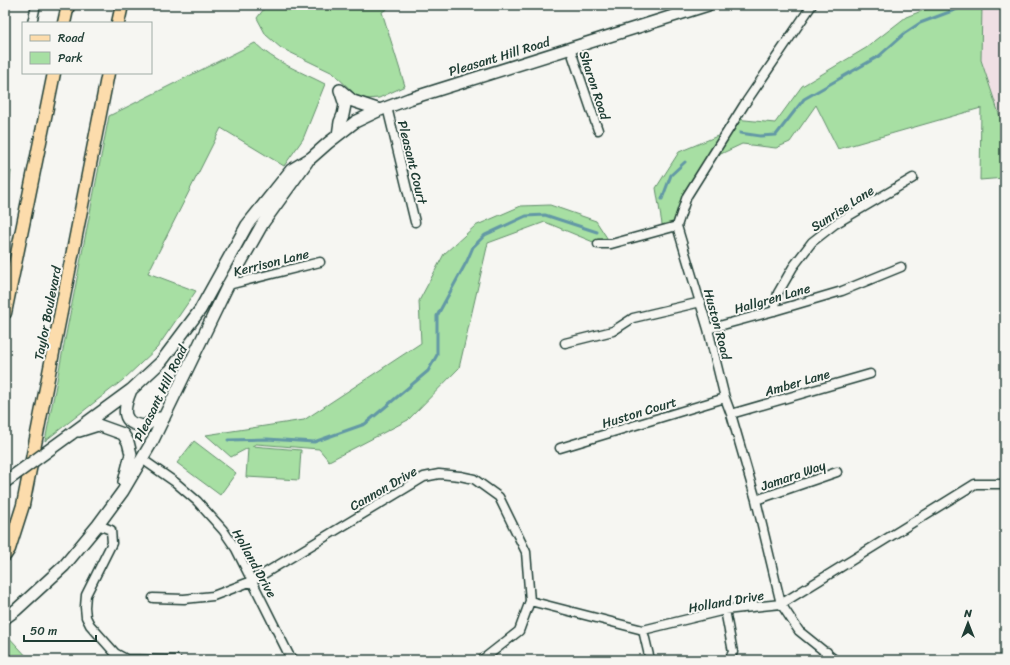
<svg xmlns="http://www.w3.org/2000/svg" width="1010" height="665" viewBox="0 0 1010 665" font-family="Sriracha,sans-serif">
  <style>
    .built { fill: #efdfe4 }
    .green { fill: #a7dfa3; stroke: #638e6c }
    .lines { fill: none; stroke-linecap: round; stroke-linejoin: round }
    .stream { stroke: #6298a5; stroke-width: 3 }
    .street-casing { stroke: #1f3d34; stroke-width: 11 }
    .secondary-casing { stroke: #1f3d34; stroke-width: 14 }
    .primary-casing { stroke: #1f3d34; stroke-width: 15 }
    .street { stroke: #f6f6f2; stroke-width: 8 }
    .secondary { stroke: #f6f6f2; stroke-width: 11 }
    .primary { stroke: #fcdcac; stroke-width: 12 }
    .secondary-bridge-casing { stroke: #1f3d34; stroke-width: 14; stroke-linecap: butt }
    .secondary-bridge { stroke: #f6f6f2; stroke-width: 11 }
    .labels { text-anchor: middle; stroke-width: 4; stroke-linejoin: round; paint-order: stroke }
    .street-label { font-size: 13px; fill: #1f3d34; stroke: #f6f6f2 }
  </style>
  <rect width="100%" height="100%" fill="#f6f6f2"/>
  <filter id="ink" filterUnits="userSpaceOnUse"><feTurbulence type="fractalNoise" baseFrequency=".025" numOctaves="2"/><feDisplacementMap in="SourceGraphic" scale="8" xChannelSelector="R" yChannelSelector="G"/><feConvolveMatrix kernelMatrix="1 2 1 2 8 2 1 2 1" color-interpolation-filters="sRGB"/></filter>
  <g filter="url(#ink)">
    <!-- built -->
    <path class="built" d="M982,5H1005V132L981,60Z"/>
    <!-- green -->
    <path class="green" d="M267,5H393L382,12L405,86L379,98L366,99L357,96L333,73L281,48L266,35L257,18Z
      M937,5H982L981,60L1005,132V178L980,180L981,108L838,149L816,105L790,142L776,148L742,144L710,159L687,196L677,226L663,230L656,188L679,152L727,132L735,119L775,123L802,86L866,48L906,17Z
      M255,43C274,62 302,72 325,84L303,139L284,166L221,128L148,273L196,291L157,348L123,380L45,441L109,116Z
      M11,171L8,195L5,209V172Z
      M550,205L596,221L611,244H598L545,222L488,243L459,368L408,420L329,461L319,449L256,444L252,446L301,450L299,480L246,477L248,448L231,457L206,435L304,420L421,343L419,301L444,254L475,226L521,206Z
      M194,441L236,473L220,495L177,463Z
      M5,633L30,660H5Z"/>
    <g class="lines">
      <!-- stream -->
      <path class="stream" d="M740,133L760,136L776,135L804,99L879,56L905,33L920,23L968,5
        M662,199L671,175L685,162
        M228,440L267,439L314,442L365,424L428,371L437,355V316L467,261L473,247L485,235L526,216L545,215L597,232"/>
      <!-- street casing -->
      <g class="street-casing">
        <path id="street" d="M812,5L744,105L687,196L677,226L708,329L725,398L731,414L756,500L781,604L799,631L835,660
          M32,23L36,5
          M570,48L598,130
          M387,107L415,222
          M598,244H611L677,226
          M228,285L320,262
          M774,311L778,293L793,267L812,242L835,224L913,178
          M708,329L774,311L842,291L901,267
          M565,343L613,331L633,318L701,302
          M731,414L870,374
          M560,448L725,398
          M142,459L175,482L197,501L223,530L236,549L289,655L293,660
          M756,500L837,472
          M98,525L111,530L112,543L86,595L85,607L86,617L90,625L115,653L126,659L177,660
          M153,598L184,599L213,596L252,581L424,477L439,474L460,476L474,479L499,497L526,552L530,601
          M725,610L733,652L729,660
          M643,630L650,660
          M482,660L519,631L530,601L643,630L725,610L781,604L975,484H1005
          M820,660L827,652"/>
      </g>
      <!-- secondary casing -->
      <g class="secondary-casing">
        <path id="secondary" d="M340,90L353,101L380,110
          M338,135L340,122L343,115L345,105L340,90
          M131,390C123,409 120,425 146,426L155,418H164
          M79,431L98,425L123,434L128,442L131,454L124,482
          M71,434L131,390L161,362L200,310L247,225L291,170L311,158L328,143L355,122L380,110L409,99L708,5
          M5,618L16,610L64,566L98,525L123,491L153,440L228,285L263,223L307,162"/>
      </g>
      <!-- primary casing -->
      <g class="primary-casing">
        <path id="primary" d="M64,23L68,5
          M118,23L122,5
          M5,313L54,73
          M5,555L9,549L23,505L108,73"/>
      </g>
      <!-- street -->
      <use href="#street" class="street"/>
      <!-- secondary -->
      <use href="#secondary" class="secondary"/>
      <!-- primary -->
      <use href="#primary" class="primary"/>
      <!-- secondary-bridge casing -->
      <g class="secondary-bridge-casing">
        <path id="secondary-bridge" d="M5,482L71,434"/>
      </g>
      <!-- secondary-bridge -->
      <use href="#secondary-bridge" class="secondary-bridge"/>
    </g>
  </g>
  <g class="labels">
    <!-- street labels -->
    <g class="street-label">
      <text transform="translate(499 56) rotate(-17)" y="5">Pleasant Hill Road</text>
      <text transform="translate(595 85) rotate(72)" y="5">Sharon Road</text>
      <text transform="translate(413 162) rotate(76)" y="5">Pleasant Court</text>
      <text transform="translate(842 208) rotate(-33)" y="5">Sunrise Lane</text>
      <text transform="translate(271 262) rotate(-14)" y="5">Kerrison Lane</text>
      <text transform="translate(772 298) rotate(-16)" y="5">Hallgren Lane</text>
      <text transform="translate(47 313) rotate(-79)" y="5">Taylor Boulevard</text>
      <text transform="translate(718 324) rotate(75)" y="5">Huston Road</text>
      <text transform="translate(797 382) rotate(-16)" y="5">Amber Lane</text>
      <text transform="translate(160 393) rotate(-64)" y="5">Pleasant Hill Road</text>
      <text transform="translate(639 412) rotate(-17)" y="5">Huston Court</text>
      <text transform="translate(793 475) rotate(-19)" y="5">Jamara Way</text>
      <text transform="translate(383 488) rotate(-30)" y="5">Cannon Drive</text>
      <text transform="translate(255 563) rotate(61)" y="5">Holland Drive</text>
      <text transform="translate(726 601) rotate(-10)" y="5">Holland Drive</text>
    </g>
  </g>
  <!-- margin -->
  <rect width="1010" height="665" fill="none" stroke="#f6f6f2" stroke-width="20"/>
  <rect x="10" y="10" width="990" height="645" fill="none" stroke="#1f3d34" stroke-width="1.5" filter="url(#ink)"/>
  <!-- legend -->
  <rect x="22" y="22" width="130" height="52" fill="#f6f6f2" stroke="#a0aca6"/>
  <rect x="30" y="35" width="20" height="6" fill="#fcdcac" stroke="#a0aca6"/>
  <text x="58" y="42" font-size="12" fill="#1f3d34">Road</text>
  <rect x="30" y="52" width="20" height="12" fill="#a7dfa3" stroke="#a0aca6"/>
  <text x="58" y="62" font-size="12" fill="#1f3d34">Park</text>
  <!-- north arrow -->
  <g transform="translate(968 623)" stroke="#f6f6f2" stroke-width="3" paint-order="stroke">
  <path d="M0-3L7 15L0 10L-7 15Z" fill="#1f3d34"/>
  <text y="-6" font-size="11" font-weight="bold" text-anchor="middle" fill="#1f3d34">N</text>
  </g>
  <!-- scale -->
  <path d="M24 635v6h72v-6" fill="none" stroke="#1f3d34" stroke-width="2"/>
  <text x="30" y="635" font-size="12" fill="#1f3d34" stroke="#f6f6f2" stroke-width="3" paint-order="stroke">50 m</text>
</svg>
